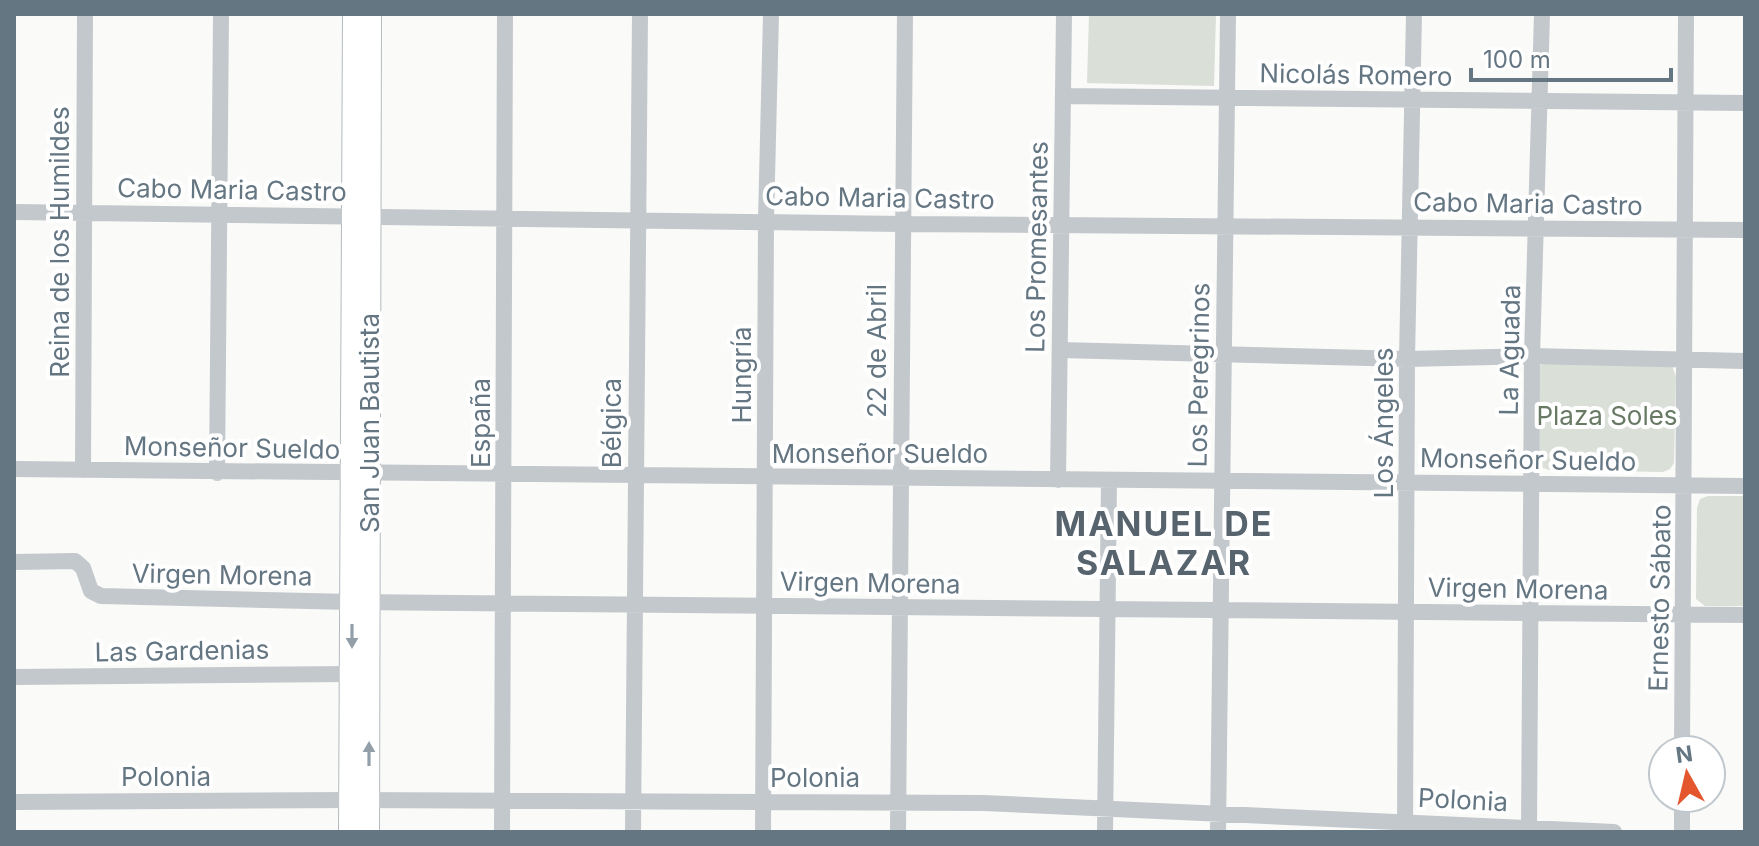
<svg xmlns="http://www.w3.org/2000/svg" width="1759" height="846" viewBox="0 0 1759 846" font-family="Inter,sans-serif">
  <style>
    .green { fill: #dadfd7 }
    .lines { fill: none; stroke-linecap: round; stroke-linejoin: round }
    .secondary-casing { stroke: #b3babf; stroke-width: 24 }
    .street { stroke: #c3c8cc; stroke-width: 16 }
    .secondary { stroke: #fff; stroke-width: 22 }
    .oneway { fill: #939fa8 }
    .labels { text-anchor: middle; stroke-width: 8; stroke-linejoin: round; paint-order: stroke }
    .street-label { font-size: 26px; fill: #657683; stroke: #fff }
    .park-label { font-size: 26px; fill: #687a64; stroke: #fff }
    .district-label { font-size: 34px; font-weight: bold; letter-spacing: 2px; fill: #57646e; stroke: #fff }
  </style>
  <rect width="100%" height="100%" fill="#fafaf8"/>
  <!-- green -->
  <path class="green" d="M1089,14H1216L1214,86L1087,83Z
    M1542,362L1672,366L1676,376L1674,463L1670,469L1663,472L1549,470L1541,467L1539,461V368Z
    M1708,496H1745V606H1705L1696,599L1697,508L1700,499Z"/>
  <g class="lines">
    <!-- secondary casing -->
    <g class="secondary-casing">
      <path id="secondary" d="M350,832L354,14
        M368,832L370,14"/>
    </g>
    <!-- street -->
    <path class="street" d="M1063,96L1745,103
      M14,212L901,224L1745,230
      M1060,350L1407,359L1532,356L1745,361
      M14,469L1745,486
      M83,470L85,14
      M217,473L221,14
      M1058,480L1064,14
      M14,562L75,561L83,568L91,591L101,596L352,602L1745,615
      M14,677L351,674
      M1682,750L1686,14
      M14,802L351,800L983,803L1614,832
      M502,832L505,14
      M633,832L640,14
      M763,832L766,220L771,14
      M898,832L905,14
      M1105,832L1109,480
      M1218,832L1228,14
      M1405,832L1407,359L1414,14
      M1529,832L1532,356L1542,14
      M1682,832V798"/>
    <!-- secondary -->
    <use href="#secondary" class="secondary"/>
  </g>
  <!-- one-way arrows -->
  <defs><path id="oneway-solid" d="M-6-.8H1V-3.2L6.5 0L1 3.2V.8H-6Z" transform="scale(2)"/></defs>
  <g class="oneway">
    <use href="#oneway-solid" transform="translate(352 636) rotate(90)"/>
    <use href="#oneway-solid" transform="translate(369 754) rotate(-90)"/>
  </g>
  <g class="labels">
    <!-- street labels -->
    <g class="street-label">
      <text transform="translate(1356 75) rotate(1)" y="9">Nicolás Romero</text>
      <text transform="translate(232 190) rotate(1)" y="9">Cabo Maria Castro</text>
      <text transform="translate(880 198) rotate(1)" y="9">Cabo Maria Castro</text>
      <text transform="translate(1528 204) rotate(1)" y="9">Cabo Maria Castro</text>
      <text transform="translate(60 242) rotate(-90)" y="9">Reina de los Humildes</text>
      <text transform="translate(1037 247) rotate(-89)" y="9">Los Promesantes</text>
      <text transform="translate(1510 350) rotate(-89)" y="9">La Aguada</text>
      <text transform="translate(877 351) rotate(-90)" y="9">22 de Abril</text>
      <text transform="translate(742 375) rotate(-90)" y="9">Hungría</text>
      <text transform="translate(1199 375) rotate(-89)" y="9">Los Peregrinos</text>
      <text transform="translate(370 423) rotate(-90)" y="9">San Juan Bautista</text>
      <text transform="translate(481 423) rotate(-90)" y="9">España</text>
      <text transform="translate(612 423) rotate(-90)" y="9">Bélgica</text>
      <text transform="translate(1384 423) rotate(-90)" y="9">Los Ángeles</text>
      <text transform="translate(232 448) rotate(1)" y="9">Monseñor Sueldo</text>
      <text x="880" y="463">Monseñor Sueldo</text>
      <text transform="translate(1528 460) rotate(1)" y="9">Monseñor Sueldo</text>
      <text transform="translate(222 575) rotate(1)" y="9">Virgen Morena</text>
      <text transform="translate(870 583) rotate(1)" y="9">Virgen Morena</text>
      <text transform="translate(1518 589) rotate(1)" y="9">Virgen Morena</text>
      <text transform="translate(1660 598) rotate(-89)" y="9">Ernesto Sábato</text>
      <text transform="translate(182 651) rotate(-1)" y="9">Las Gardenias</text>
      <text x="166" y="786">Polonia</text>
      <text x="815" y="787">Polonia</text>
      <text transform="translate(1463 800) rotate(3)" y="9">Polonia</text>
    </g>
    <!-- park labels -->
    <g class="park-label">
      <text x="1607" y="425">Plaza Soles</text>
    </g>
    <!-- district labels -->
    <g class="district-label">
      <text x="1164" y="536">MANUEL DE<tspan x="1164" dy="39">SALAZAR</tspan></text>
    </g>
  </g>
  <!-- border -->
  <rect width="1759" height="846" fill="none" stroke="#657683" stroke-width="32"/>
  <!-- north arrow -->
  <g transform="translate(1687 774) rotate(352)"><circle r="38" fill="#ffffff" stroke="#c1c8cd" stroke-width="2"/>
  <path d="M0-6L14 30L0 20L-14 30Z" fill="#e4572e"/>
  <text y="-12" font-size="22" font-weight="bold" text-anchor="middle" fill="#657683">N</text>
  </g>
  <!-- scale -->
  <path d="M1471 68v12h200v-12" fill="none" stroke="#657683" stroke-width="4"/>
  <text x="1483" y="68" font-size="24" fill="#657683" stroke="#ffffff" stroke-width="6" paint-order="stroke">100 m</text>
</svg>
